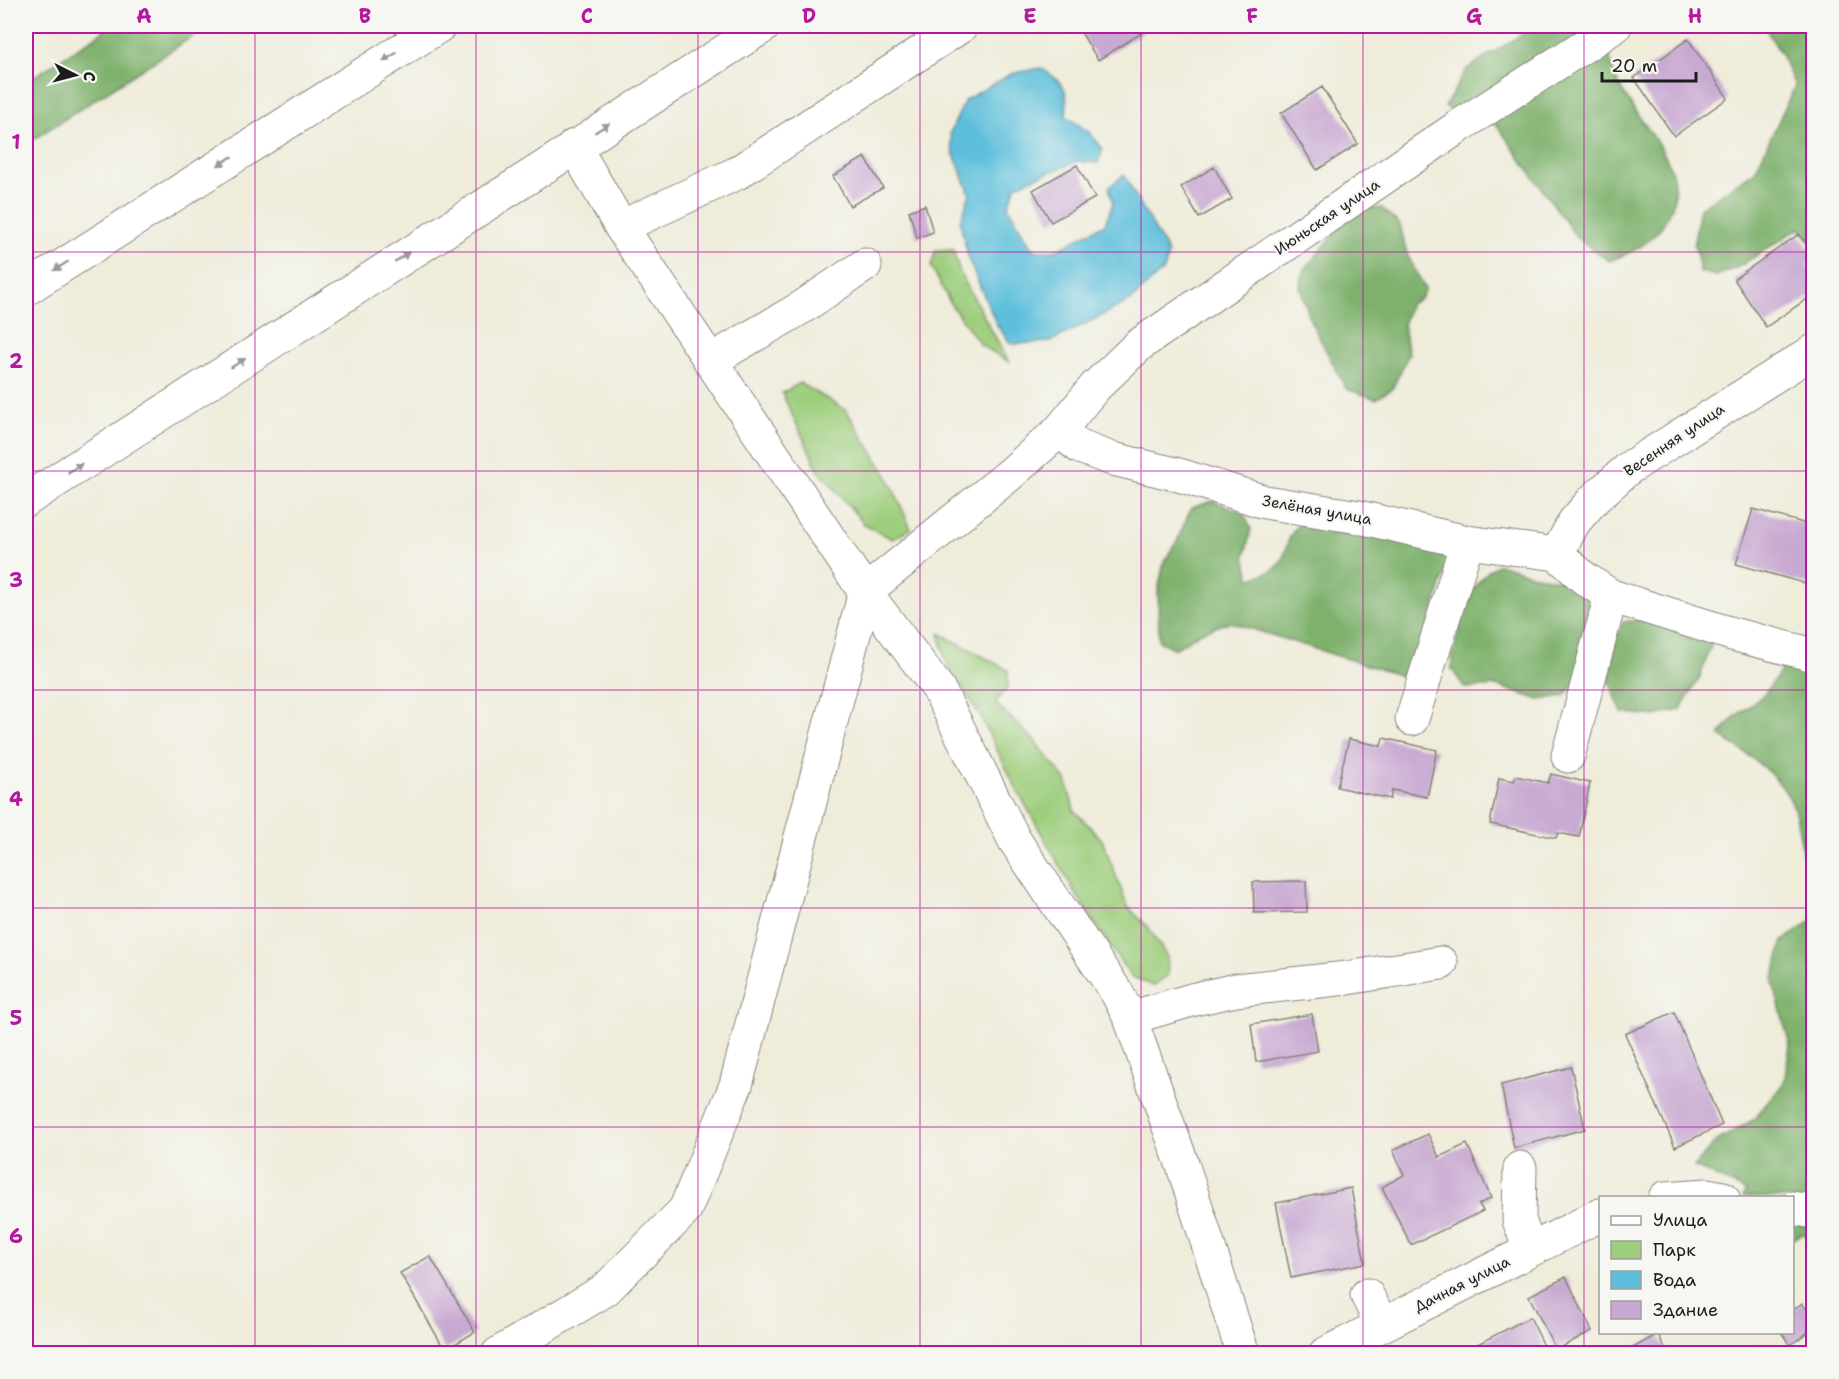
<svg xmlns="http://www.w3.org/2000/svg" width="1839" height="1379" viewBox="0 0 1839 1379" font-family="'Shantell Sans',sans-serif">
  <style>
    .green { fill: #9ece7d; stroke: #5d754c; stroke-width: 1.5 }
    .forest { fill: #7eb16c; stroke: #4d6644; stroke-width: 1.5 }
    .water { fill: #5dbfdb; stroke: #3c6e7c; stroke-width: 1.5 }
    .building { fill: #c8a9d1 }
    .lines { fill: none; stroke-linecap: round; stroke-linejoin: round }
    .minor-casing { stroke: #86847b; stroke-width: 35 }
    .highway-casing { stroke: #86847b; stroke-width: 35 }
    .minor { stroke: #fff; stroke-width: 33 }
    .highway { stroke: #fff; stroke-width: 33 }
    .oneway { fill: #999 }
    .grid { fill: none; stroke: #b5179e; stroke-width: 1.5; stroke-opacity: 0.55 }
    .labels { text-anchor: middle; stroke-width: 4.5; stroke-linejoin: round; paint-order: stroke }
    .street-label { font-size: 15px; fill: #1c1c1c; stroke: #f6f6f2 }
    .neatline { fill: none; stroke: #b5179e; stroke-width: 2 }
    .grid-label { font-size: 20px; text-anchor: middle; font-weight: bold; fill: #b5179e }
  </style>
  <rect width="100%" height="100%" fill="#f6f6f2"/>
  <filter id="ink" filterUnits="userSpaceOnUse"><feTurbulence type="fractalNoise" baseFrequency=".0167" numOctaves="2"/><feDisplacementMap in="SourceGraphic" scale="12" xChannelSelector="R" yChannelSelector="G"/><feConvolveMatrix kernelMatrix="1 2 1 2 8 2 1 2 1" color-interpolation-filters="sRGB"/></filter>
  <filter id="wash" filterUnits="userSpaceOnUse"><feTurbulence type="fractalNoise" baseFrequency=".008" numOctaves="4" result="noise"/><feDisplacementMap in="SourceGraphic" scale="24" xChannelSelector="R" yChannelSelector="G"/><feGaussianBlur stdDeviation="1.35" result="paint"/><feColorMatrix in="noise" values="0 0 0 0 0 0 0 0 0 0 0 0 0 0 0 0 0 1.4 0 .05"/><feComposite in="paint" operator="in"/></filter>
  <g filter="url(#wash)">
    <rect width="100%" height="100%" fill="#efecda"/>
    <!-- green -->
    <path class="green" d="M953,249L960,273L1009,362L981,345L952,306L931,266L936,250Z
      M800,383L846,410L888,477L911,529L892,539L864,524L818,469L782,393Z
      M939,633L1008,670V687L995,703L1034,740L1066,780L1074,810L1102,840L1128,907L1148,927L1167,957L1168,975L1153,986L1130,976L1076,894L1017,790L979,714L946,662Z"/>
    <!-- forest -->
    <path class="forest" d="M111,26H209L26,144V82Z
      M1535,26H1620C1617,34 1610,47 1610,56C1615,112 1700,159 1667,218C1654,242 1634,252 1609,261L1577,238L1496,124L1466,121L1445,106L1467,69Z
      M1764,26H1813V243L1799,228L1740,266L1716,276L1700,272L1694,241L1700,208L1755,171L1795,86L1781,54Z
      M1382,208L1400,225L1407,254L1425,289L1421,298L1410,304L1403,325L1409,354L1392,389L1376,399L1346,389L1311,322L1300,287L1303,271L1355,210Z
      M1212,501L1243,512L1251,529L1245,556L1250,578C1297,568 1276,550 1299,523L1452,550L1414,673L1401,676L1230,622L1201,632L1175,649L1159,641L1158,591L1164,562L1177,541L1191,508Z
      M1499,564L1537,576L1577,583L1598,607L1578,678L1565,696L1539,700L1497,686L1465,688L1451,668C1458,631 1463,584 1499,564Z
      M1637,620L1713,640L1700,677L1680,710L1655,716L1622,713L1609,681L1615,641L1623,622Z
      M1813,660V866L1804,862C1800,841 1799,812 1787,794C1771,769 1744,752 1720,736C1734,712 1745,712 1764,694C1772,685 1779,673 1786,663Z
      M1813,920V1236L1801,1234L1793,1239L1792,1198L1743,1197L1746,1191L1694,1167L1715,1142L1753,1120L1784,1083L1790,1045L1773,982L1783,941Z"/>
    <!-- water -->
    <path class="water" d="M1041,68C1065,84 1069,88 1066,116L1089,132L1103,149L1098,163L1078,161L1016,185L1008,207L1033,250L1054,251L1105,224L1113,203L1109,187L1124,175L1168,253L1165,268L1132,300L1050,342L1011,344L997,325L969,261L960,222L970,194L953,152L950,133L965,100L1011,74Z"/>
    <g id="blocks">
      <!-- building -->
      <path class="building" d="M1077,26H1153L1098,60Z
        M1688,39L1728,98L1674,136L1634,78Z
        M1322,87L1358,144L1317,170L1281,113Z
        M865,157L883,188L850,206L833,176Z
        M1077,165L1095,198L1051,222L1033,190Z
        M1214,167L1232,199L1199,218L1181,187Z
        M925,205L933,232L917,238L909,211Z
        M1799,234L1814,255V259L1806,264L1814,276V294L1766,327L1734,279Z
        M1753,509L1814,526V586L1736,564Z
        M1383,738L1437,750L1427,797L1392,790L1390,799L1337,787L1349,739L1381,746Z
        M1551,774L1590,783L1579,837L1558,833L1556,838L1490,824L1499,778L1514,781L1516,776L1548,783Z
        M1306,881L1307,912L1254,913L1253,882Z
        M1674,1012L1722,1125L1675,1147L1625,1034Z
        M1312,1014L1318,1051L1256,1062L1251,1024Z
        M1571,1067L1585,1129L1514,1148L1501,1085Z
        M1428,1134L1439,1157L1467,1144L1491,1198L1479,1204L1483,1211L1411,1245L1382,1187L1404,1175L1393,1150Z
        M1351,1188L1365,1263L1291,1278L1276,1203Z
        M430,1256L475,1332L445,1350L400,1273Z
        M1566,1277L1592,1331L1556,1350L1529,1296Z
        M1802,1303L1814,1319V1328L1790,1345L1781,1332H1792V1311Z
        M1530,1317L1548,1354H1470L1468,1349Z
        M1658,1334L1668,1354H1633L1631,1349Z"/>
    </g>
  </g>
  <g filter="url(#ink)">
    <use href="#blocks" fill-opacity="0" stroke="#86847b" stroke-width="1.5"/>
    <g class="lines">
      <!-- minor casing -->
      <g class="minor-casing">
        <path id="minor" d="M574,146L621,227L865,592L938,688L1015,841L1117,993L1130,1018L1183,1166L1243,1354
          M621,227L737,173L961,26
          M710,361L801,308L865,265
          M1059,431L1095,387L1139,345L1458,127L1615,26
          M1557,554L1574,522L1595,498L1629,468L1814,351
          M1412,719L1467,542
          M1568,756L1611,596
          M1130,1018L1195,999L1236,990L1347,978L1441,963
          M1520,1168L1519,1220L1530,1250
          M1665,1198L1707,1195L1723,1198
          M1792,1208L1814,1212
          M1367,1295L1382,1325
          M498,1354L605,1290L685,1210L736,1085L865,592L1008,476L1059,431L1080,447L1109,458L1179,475L1265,502L1359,517L1467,542L1557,554L1584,578L1611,596L1732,634L1814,655
          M1325,1354L1600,1215"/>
      </g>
      <!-- highway casing -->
      <g class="highway-casing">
        <path id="highway" d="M26,289L439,26
          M26,500L764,26"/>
      </g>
      <!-- minor -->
      <use href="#minor" class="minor"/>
      <!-- highway -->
      <use href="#highway" class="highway"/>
    </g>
    <!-- one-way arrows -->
    <defs><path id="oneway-solid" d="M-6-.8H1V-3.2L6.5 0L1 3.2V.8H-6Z" transform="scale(1.5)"/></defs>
    <g class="oneway">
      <use href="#oneway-solid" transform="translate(390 57) rotate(148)"/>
      <use href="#oneway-solid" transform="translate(602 128) rotate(-32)"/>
      <use href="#oneway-solid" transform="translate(225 161) rotate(148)"/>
      <use href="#oneway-solid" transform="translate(402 257) rotate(-33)"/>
      <use href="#oneway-solid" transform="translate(61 266) rotate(148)"/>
      <use href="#oneway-solid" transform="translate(238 363) rotate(-33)"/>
      <use href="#oneway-solid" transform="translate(75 468) rotate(-33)"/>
    </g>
  </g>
  <!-- grid -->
  <path class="grid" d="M255,26V1354M476,26V1354M698,26V1354M920,26V1354M1141,26V1354M1363,26V1354M1584,26V1354M26,252H1814M26,471H1814M26,690H1814M26,908H1814M26,1127H1814"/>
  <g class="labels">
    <!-- street labels -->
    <g class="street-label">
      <text transform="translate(1327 217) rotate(-34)" y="5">Июньская улица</text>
      <text transform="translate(1674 440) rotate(-34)" y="5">Весенняя улица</text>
      <text transform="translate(1317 510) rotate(10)" y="5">Зелёная улица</text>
      <text transform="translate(1462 1284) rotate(-27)" y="5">Дачная улица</text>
    </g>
  </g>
  <!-- margin -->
  <rect width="1839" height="1379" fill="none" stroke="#f6f6f2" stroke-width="66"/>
  <!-- legend -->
  <rect x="1599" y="1196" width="195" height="138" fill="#f6f6f2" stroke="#9f9f9c" stroke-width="1.5"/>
  <rect x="1611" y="1216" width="30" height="9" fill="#ffffff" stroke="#9f9f9c" stroke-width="1.5"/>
  <text x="1653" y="1226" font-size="18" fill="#1c1c1c">Улица</text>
  <rect x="1611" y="1241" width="30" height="18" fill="#9ece7d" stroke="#9f9f9c" stroke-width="1.5"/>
  <text x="1653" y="1256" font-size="18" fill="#1c1c1c">Парк</text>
  <rect x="1611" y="1271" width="30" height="18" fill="#5dbfdb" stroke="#9f9f9c" stroke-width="1.5"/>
  <text x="1653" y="1286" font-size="18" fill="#1c1c1c">Вода</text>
  <rect x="1611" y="1301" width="30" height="18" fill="#c8a9d1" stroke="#9f9f9c" stroke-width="1.5"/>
  <text x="1653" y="1316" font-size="18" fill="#1c1c1c">Здание</text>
  <!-- north arrow -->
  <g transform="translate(75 75) rotate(96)" stroke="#f6f6f2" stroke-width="4.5" paint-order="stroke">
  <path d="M0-4.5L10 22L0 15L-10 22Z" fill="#1c1c1c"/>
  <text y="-9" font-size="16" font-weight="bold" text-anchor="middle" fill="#1c1c1c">С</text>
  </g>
  <!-- scale -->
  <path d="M1602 72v9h94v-9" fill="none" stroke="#1c1c1c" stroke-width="3"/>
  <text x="1611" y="72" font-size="18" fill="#1c1c1c" stroke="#f6f6f2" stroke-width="4.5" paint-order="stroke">20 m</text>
  <rect x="33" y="33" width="1773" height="1313" class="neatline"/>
  <g class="grid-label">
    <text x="144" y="23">A</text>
    <text x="365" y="23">B</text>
    <text x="587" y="23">C</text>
    <text x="809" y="23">D</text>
    <text x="1030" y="23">E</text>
    <text x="1252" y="23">F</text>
    <text x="1474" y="23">G</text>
    <text x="1695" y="23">H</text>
    <text x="16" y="149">1</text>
    <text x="16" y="368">2</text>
    <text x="16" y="587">3</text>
    <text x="16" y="806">4</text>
    <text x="16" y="1025">5</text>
    <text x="16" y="1243">6</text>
  </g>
</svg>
